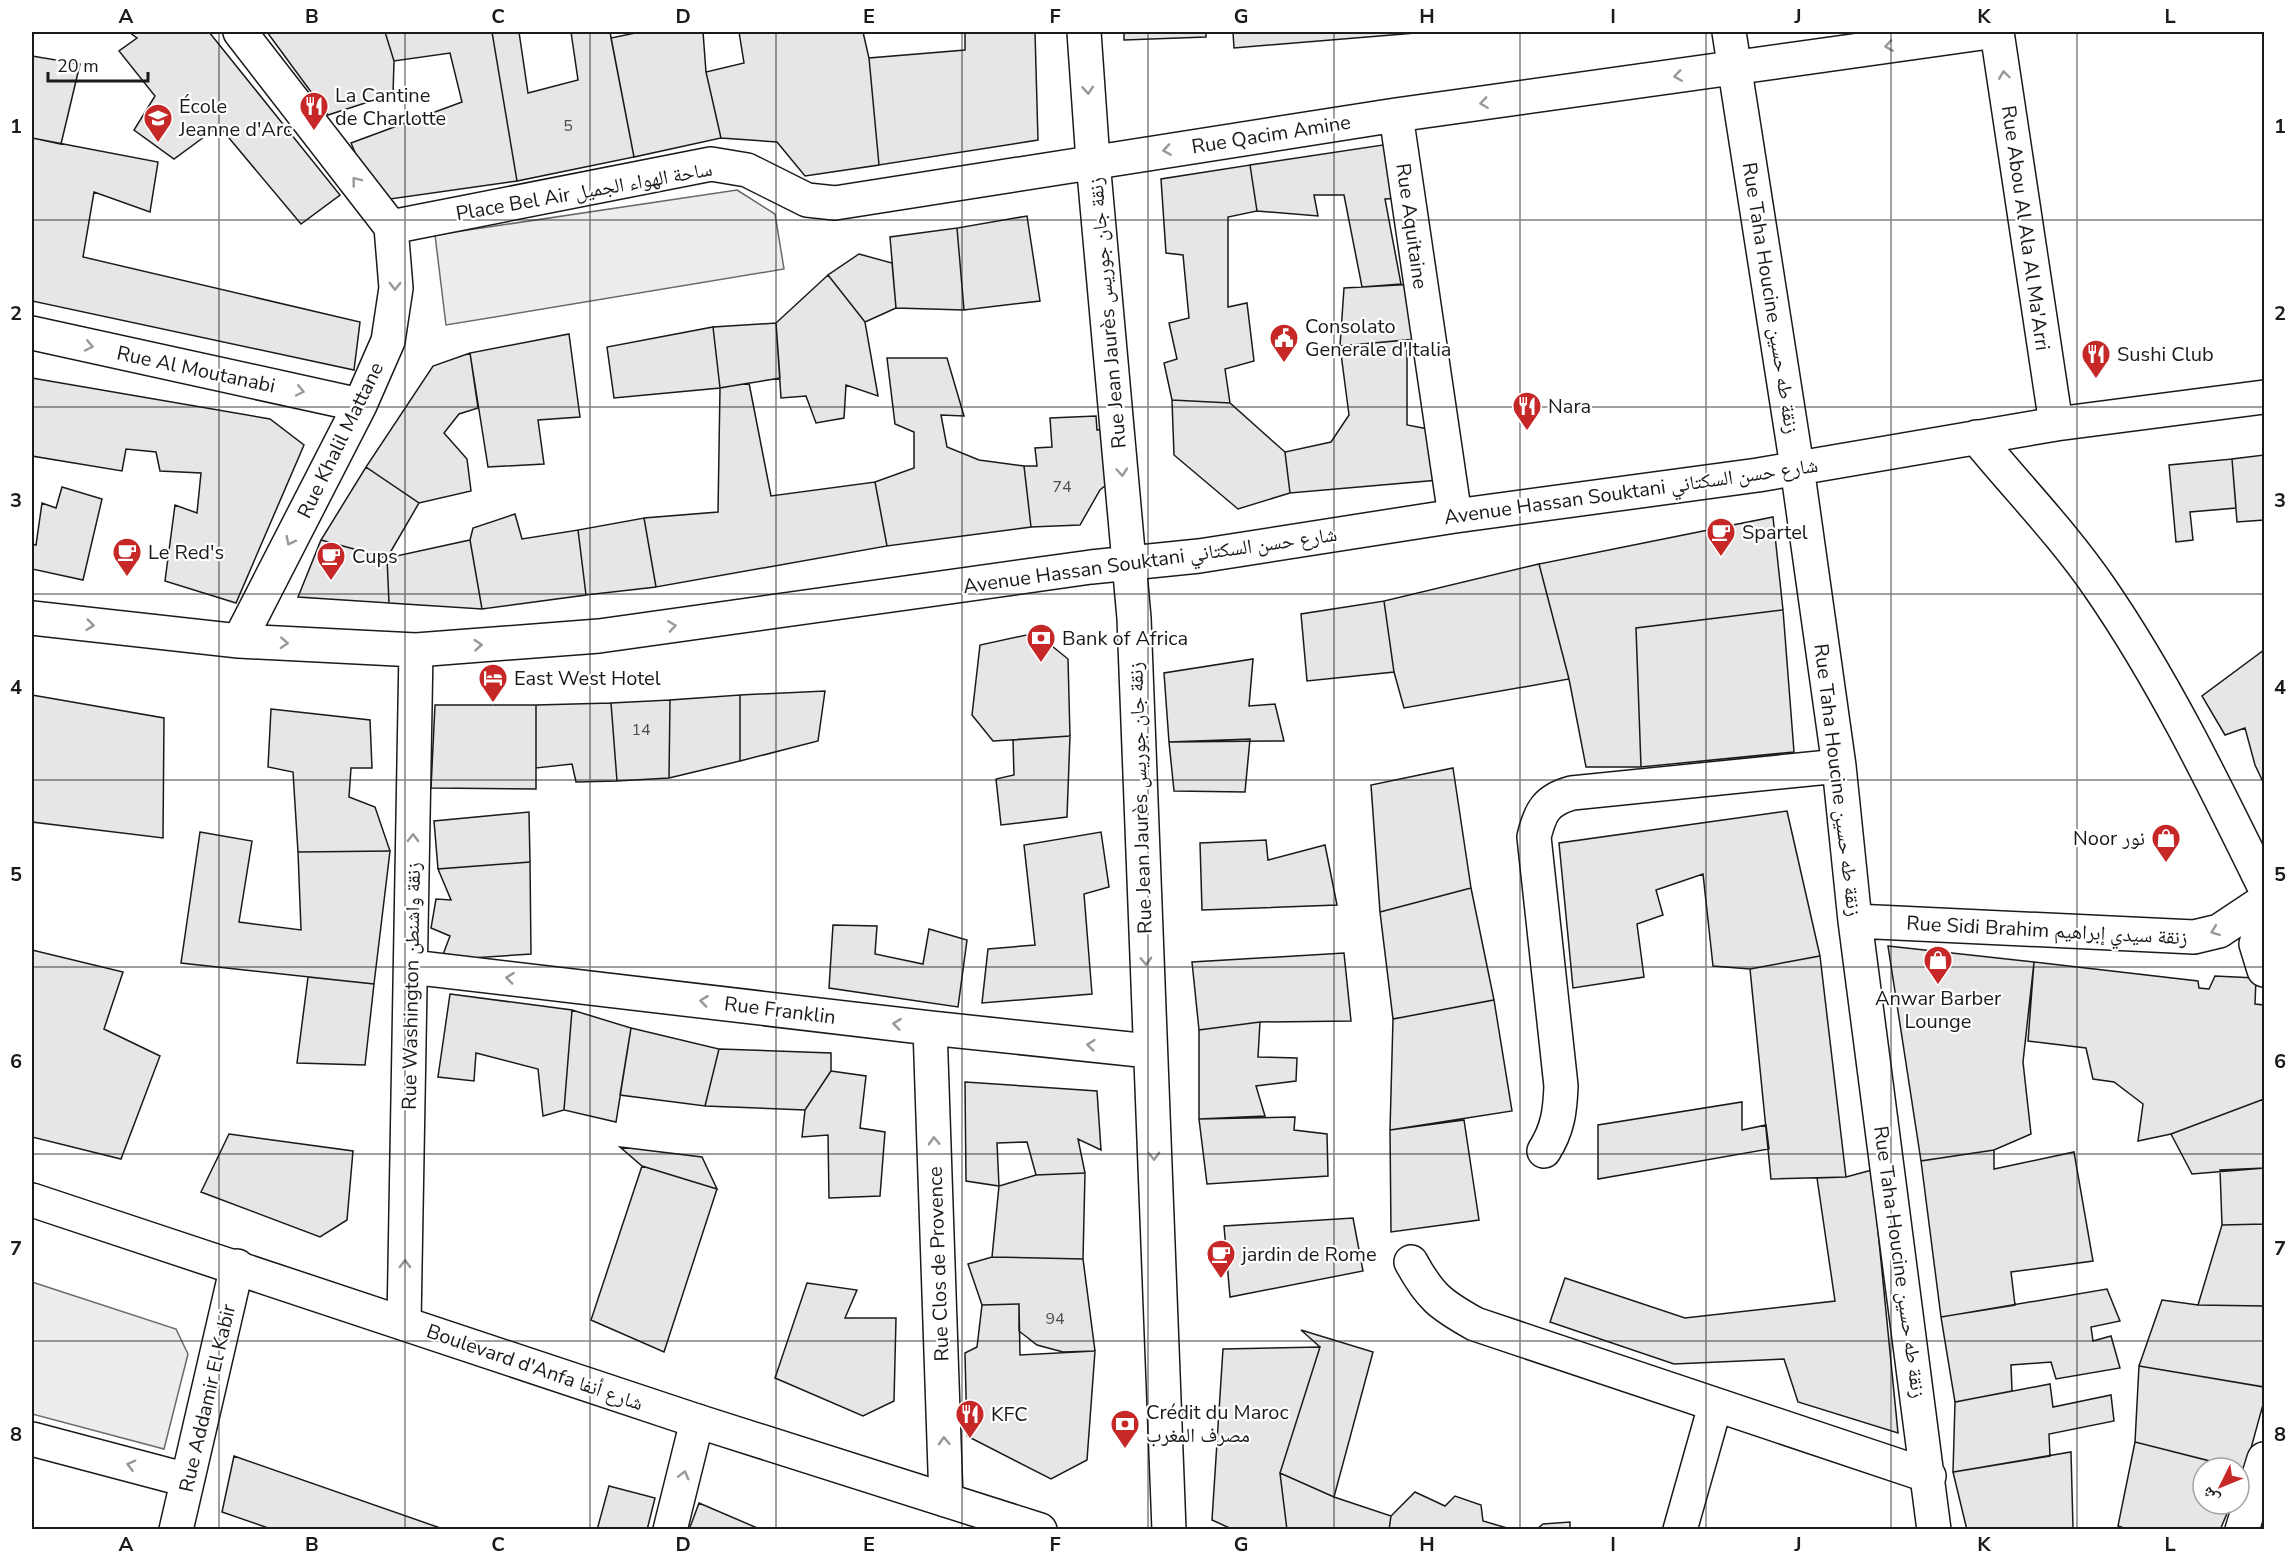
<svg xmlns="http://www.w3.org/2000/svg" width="2296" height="1561" viewBox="0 0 2296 1561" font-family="'Nunito Sans','Noto Naskh Arabic',sans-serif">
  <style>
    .built { fill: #ededed; stroke: #6a6a6a; stroke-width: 1.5 }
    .building { fill: #e6e6e6; stroke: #1a1a1a; stroke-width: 1.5 }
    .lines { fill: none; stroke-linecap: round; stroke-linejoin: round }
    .minor-casing { stroke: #1a1a1a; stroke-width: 36 }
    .major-casing { stroke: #1a1a1a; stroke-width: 36 }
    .minor { stroke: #fff; stroke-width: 33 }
    .major { stroke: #fff; stroke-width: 33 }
    .oneway { stroke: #989898 }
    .grid { fill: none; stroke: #1a1a1a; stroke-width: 1.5; stroke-opacity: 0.55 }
    .labels { text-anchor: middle; stroke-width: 4.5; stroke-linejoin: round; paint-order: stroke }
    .number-label { font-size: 16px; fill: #4d4d4d }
    .poi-label { font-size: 20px; fill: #1a1a1a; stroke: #fff; text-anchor: start }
    .street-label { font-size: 20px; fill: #1a1a1a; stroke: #fff }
    .neatline { fill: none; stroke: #1a1a1a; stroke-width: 2 }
    .grid-label { font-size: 20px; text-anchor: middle; font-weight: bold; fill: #1a1a1a }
  </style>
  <rect width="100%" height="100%" fill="#fff"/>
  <!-- built -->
  <path class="built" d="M737,190L775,214L784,269L446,325L435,235Z
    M32,1282L176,1329L188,1354L164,1449L32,1414Z"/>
  <!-- building -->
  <path class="building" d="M129,32H209L340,195L301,224L219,126L174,159L134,130L155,96L119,51L137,38Z
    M267,32H385L394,61L393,94L328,115Z
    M385,32H492L517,181L376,201L351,143L462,102L450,53L394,61Z
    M492,32H519L528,93L578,80L571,32H610L634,157L517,181Z
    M640,32H703L706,72L721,138L634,157L611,38Z
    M739,32H863L869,58L879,165L805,176L777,142L721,138L706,72L744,63Z
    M965,32H1035L1038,140L879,165L869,58L965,50Z
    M1124,32H1206V37L1124,40Z
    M1233,32H1428L1234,48Z
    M32,56L80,64L61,144L32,138Z
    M32,138L158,162L150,212L94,192L83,257L360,322L354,370L32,301Z
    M1396,143L1403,198L1385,199L1401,284L1362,287L1344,195H1314L1318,216L1257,211L1250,165Z
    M1250,165L1257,211L1228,217V307L1247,303L1254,361L1225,369L1230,403L1172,400L1164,363L1177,359L1169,323L1189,318L1183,255L1166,253L1161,179Z
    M1027,216L1040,301L964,310L957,228Z
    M957,228L964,310L896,308L890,237Z
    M859,254L892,263L896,308L865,322L828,275Z
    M828,275L865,322L878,396L846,385L844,418L816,423L806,396L781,398L776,323Z
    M1417,284L1427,338L1340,346L1344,288Z
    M776,323L780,378L720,388L713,327Z
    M713,327L720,388L614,398L607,347Z
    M569,334L580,417L538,420L544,464L488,467L470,353Z
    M1407,340V425L1428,429L1439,480L1290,493L1285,452L1331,442L1349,415L1340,346Z
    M470,353L478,408L459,414L444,433L467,459L471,491L419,503L366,467L433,366Z
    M887,358H947L964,416L941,415L947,447L979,460L1024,466L1031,527L887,546L875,482L914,468V432L895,424Z
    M32,378L270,419L304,445L236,603L165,581L175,505L197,513L201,473L160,471L156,452L126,449L122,471L32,456Z
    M749,383L771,496L875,482L887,546L656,587L644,518L718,512L720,388Z
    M1172,400L1230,403L1285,452L1290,493L1238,509L1174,455Z
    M1096,416L1097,430L1102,429L1106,485L1100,490L1080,525L1031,527L1024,466H1037L1035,448L1052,447L1050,418Z
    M2264,455V520L2237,522L2232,459Z
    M2232,459L2236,508L2190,512L2193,540L2176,542L2169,465Z
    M366,467L419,503L387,558L321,540Z
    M62,487L102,499L83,580L32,569V544L36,545L42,503L56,508Z
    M515,514L522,539L578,530L586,595L482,609L470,540L473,528Z
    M1773,517L1783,610L1636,628L1641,767H1586L1569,679L1539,564Z
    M644,518L656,587L586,595L578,530Z
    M321,540L387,558L389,603L298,597Z
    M470,540L482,609L389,603L387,558Z
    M1539,564L1569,679L1404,708L1394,672L1384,601Z
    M1384,601L1394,672L1307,681L1301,614Z
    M1783,610L1794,752L1641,767L1636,628Z
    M1036,633L1068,659L1070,736L993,741L972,715L980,645Z
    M2264,650V784L2255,765L2245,728L2225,735L2202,696Z
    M1253,659L1249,706L1275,704L1284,741L1169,742L1164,673Z
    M825,691L818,741L740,761V695Z
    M32,695L164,718L163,838L32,822Z
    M740,695V761L669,778L670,700Z
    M670,700L669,778L617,781L611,703Z
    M611,703L617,781L576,782L572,764L536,768V705Z
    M435,705H536V789L431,788Z
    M271,709L370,720L372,768H351L349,797L375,807L390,851L298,852L293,772L268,767Z
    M1070,736L1067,817L1001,825L996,779L1014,775L1013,740Z
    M1250,739L1245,792L1174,791L1169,742Z
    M1453,768L1471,888L1380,912L1371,785Z
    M1787,811L1820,956L1750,969L1713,966L1703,874L1656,890L1663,915L1637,924L1644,977L1573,988L1559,843Z
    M529,812L530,862L438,869L434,821Z
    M200,832L252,841L239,922L301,930L298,852L390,851L374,984L181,963Z
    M1101,832L1109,887L1084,894L1092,994L982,1003L988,949L1035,945L1024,845Z
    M1266,840L1268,860L1325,845L1337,905L1202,910L1200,843Z
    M530,862L531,954L441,960L450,936L431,928L436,899L451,900L438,869Z
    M1471,888L1494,1000L1393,1019L1380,912Z
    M833,925L877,926L875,954L923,964L929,929L967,940L958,1007L829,988Z
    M1888,946L2034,962L2023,1062L2031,1134L1994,1150L1921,1161Z
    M32,950L123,972L104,1029L160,1056L121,1159L32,1137Z
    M1344,953L1351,1021L1260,1022L1199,1030L1192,962Z
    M1820,956L1846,1177L1771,1179L1750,969Z
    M2034,962L2198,981L2199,988L2209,989L2215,976L2256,978L2255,1004L2264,1005V1099L2171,1134L2138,1141L2143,1104L2114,1082L2093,1079L2086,1048L2028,1041Z
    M308,977L374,984L365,1065L297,1063Z
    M450,994L572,1010L564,1110L543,1116L538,1069L476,1053L474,1081L438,1077Z
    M1494,1000L1512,1111L1390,1130L1393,1019Z
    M572,1010L631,1028L616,1122L564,1110Z
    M1260,1022L1258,1057L1297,1058L1296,1081L1256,1086L1265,1116L1199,1119V1030Z
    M631,1028L719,1049L705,1106L620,1095Z
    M719,1049L831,1053V1071L805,1110L705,1106Z
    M831,1071L866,1076L860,1128L885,1132L880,1196L829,1198L828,1135L802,1137L805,1110Z
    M965,1082L1097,1091L1101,1150L1078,1139L1085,1173L1036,1175L1027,1142L997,1143L999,1186L966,1181Z
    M2264,1099V1168L2192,1174L2171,1134Z
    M1742,1102V1130L1766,1125L1769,1149L1598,1179V1125Z
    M1295,1117L1294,1130L1327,1134L1328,1176L1207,1184L1199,1119Z
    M1464,1120L1479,1220L1391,1232L1390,1130Z
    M229,1134L353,1151L347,1220L320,1237L201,1192Z
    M620,1147L702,1157L717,1189L642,1166Z
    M1994,1150V1169L2074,1152L2093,1261L2011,1272L2015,1305L1941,1317L1921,1161Z
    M642,1166L717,1189L664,1352L591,1320Z
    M2264,1168V1224L2222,1225L2220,1170Z
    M1872,1170L1898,1433L1798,1402L1784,1359L1674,1364L1550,1322L1565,1278L1685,1318L1835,1301L1817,1178L1846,1177Z
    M1085,1173L1083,1259L992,1257L999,1186L1036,1175Z
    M1353,1218L1363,1271L1230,1297L1224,1226Z
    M2264,1224V1306L2198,1305L2222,1225Z
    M992,1257L1083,1259L1095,1351L1063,1352L1037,1345L1019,1331V1304L982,1305L968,1264Z
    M807,1283L857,1290L845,1318H896L894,1401L863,1416L775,1378Z
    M2107,1289L2120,1321L2091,1327L2093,1341L2111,1336L2120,1368L2056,1379L2051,1362L2011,1365L2012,1391L1955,1402L1941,1317Z
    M2162,1300L2198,1305L2264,1306V1387L2139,1366Z
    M1019,1304L1020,1355L1095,1351L1087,1460L1051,1479L967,1436L965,1353L977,1347L982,1305Z
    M1301,1330L1373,1352L1334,1497L1280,1473L1320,1347Z
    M1320,1347L1280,1473L1287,1530H1234L1212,1520L1223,1349Z
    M2139,1366L2264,1387V1401L2245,1470L2135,1442Z
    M2050,1384L2053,1407L2111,1395L2114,1421L2049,1434L2050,1456L1953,1472L1955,1402Z
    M2135,1442L2238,1468H2203V1504H2231L2220,1530H2130L2118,1526Z
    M2071,1452L2073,1528L1967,1530L1953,1472Z
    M234,1456L446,1530H274L222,1512Z
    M1280,1473L1334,1497L1391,1516L1389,1530H1287Z
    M609,1486L655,1498L647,1530H597Z
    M1415,1492L1445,1506L1455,1496L1481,1505L1483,1521L1514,1530H1389L1391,1516Z
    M699,1503L762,1530H689Z
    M1570,1522V1530H1536L1543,1524Z"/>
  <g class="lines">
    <!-- minor casing -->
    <g class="minor-casing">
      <path id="minor" d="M240,32L391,227
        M1084,32L1093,161L1134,618L1169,1530
        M1729,32L1797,467L1839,766L1855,921L1934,1530
        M1997,32L2056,424
        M1396,115L1455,516
        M391,227L711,164L747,170L807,200L835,203L1396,115L1989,32
        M32,333L360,405
        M1976,437C2017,487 2063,534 2100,588C2164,681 2214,784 2264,886
        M32,618L239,641L416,650L599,636L1091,567L1199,556L1455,516L1758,475L2056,424L2264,397
        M239,641L360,405L388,341L396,288L391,227
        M2264,916L2256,944L2264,970
        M1855,921L2194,937L2219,931L2264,901
        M411,967L930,1028L1149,1051
        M930,1028L946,1500
        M1544,1151C1558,1129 1560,1111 1561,1086L1534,837C1540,812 1546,800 1572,793L1839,766
        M1411,1262C1430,1297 1441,1305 1475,1324L1929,1476
        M404,1323L416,650
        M32,1439L187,1480
        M176,1530L237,1266
        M670,1530L697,1421
        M1680,1530L1715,1406
        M2242,1530L2264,1459"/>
    </g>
    <!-- major casing -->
    <g class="major-casing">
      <path id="major" d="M32,1200L697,1421L1040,1530"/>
    </g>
    <!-- minor -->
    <use href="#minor" class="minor"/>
    <!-- major -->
    <use href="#major" class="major"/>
  </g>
  <!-- one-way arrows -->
  <defs><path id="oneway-chevron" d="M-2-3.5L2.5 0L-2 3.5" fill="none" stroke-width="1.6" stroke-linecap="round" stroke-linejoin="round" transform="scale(1.5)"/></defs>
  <g class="oneway">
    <use href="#oneway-chevron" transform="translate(1889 46) rotate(172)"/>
    <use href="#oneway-chevron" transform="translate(2004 75) rotate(-98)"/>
    <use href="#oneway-chevron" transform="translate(1678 76) rotate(172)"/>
    <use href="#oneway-chevron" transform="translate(1088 90) rotate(86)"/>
    <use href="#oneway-chevron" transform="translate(1484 103) rotate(172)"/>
    <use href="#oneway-chevron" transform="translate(1167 150) rotate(171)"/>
    <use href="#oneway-chevron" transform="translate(356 181) rotate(-128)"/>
    <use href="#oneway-chevron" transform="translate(395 286) rotate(90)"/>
    <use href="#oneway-chevron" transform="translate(89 346) rotate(12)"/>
    <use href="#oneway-chevron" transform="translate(300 391) rotate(12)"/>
    <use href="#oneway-chevron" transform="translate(1122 472) rotate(85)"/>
    <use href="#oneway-chevron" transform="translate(290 541) rotate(117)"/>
    <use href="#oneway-chevron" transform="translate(90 625) rotate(6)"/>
    <use href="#oneway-chevron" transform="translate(672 626) rotate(-8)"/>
    <use href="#oneway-chevron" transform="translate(284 643) rotate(3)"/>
    <use href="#oneway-chevron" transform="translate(478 645) rotate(-4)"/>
    <use href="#oneway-chevron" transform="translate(413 838) rotate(-89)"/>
    <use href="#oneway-chevron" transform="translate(2215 931) rotate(159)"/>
    <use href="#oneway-chevron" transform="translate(1146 961) rotate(88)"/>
    <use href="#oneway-chevron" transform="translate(510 978) rotate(-173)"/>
    <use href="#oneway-chevron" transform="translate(704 1001) rotate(-173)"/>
    <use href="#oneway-chevron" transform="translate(897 1024) rotate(-173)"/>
    <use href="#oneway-chevron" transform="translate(1091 1045) rotate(-174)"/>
    <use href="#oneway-chevron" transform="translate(934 1141) rotate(-92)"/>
    <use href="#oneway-chevron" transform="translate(1154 1156) rotate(88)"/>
    <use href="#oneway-chevron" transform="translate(405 1264) rotate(-89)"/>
    <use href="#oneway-chevron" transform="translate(944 1441) rotate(-92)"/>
    <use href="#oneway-chevron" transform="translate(131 1465) rotate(-165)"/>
    <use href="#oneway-chevron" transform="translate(684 1475) rotate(-76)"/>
  </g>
  <!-- grid -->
  <path class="grid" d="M219,32V1530M405,32V1530M590,32V1530M776,32V1530M962,32V1530M1148,32V1530M1334,32V1530M1520,32V1530M1706,32V1530M1891,32V1530M2077,32V1530M32,220H2264M32,407H2264M32,594H2264M32,780H2264M32,967H2264M32,1154H2264M32,1341H2264"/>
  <!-- icons -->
  <defs>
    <g id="restaurant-pin" transform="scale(1.5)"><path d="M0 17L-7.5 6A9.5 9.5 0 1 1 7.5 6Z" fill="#c62828" stroke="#fff"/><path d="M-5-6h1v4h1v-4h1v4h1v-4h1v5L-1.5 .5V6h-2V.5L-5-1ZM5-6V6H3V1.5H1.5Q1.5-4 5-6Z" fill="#fff"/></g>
    <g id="school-pin" transform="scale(1.5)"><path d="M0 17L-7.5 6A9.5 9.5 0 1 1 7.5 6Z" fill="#c62828" stroke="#fff"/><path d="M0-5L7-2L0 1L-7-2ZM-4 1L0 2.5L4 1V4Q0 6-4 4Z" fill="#fff"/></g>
    <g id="civic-pin" transform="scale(1.5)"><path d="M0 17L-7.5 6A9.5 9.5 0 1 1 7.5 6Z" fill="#c62828" stroke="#fff"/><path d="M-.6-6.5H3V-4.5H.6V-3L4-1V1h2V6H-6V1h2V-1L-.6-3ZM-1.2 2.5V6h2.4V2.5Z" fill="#fff"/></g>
    <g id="cafe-pin" transform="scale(1.5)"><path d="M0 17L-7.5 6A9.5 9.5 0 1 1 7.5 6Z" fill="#c62828" stroke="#fff"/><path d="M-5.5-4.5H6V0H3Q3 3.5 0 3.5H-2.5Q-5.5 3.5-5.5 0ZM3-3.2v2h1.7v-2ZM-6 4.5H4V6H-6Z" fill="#fff"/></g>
    <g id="bank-pin" transform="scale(1.5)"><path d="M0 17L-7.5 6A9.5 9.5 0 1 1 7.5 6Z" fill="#c62828" stroke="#fff"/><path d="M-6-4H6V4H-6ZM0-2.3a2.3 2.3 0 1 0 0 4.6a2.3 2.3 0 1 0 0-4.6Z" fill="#fff"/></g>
    <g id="hotel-pin" transform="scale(1.5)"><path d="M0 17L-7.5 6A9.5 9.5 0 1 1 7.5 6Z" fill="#c62828" stroke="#fff"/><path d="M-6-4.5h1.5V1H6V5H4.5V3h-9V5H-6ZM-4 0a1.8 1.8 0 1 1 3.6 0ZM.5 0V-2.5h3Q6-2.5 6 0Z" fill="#fff"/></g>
    <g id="shop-pin" transform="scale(1.5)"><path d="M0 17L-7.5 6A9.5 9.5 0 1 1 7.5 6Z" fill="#c62828" stroke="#fff"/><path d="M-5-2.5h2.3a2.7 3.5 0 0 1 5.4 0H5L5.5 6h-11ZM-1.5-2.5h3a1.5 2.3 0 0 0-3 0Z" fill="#fff"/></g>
  </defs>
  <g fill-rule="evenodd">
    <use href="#restaurant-pin" x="314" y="106"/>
    <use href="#school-pin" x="158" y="118"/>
    <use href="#civic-pin" x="1284" y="338"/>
    <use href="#restaurant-pin" x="2096" y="354"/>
    <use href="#restaurant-pin" x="1527" y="406"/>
    <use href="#cafe-pin" x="1721" y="532"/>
    <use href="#cafe-pin" x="127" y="552"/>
    <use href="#cafe-pin" x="331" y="556"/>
    <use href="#bank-pin" x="1041" y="638"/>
    <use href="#hotel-pin" x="493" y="678"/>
    <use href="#shop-pin" x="2166" y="838"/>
    <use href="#shop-pin" x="1938" y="960"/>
    <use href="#cafe-pin" x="1221" y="1254"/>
    <use href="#restaurant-pin" x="970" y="1414"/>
    <use href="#bank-pin" x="1125" y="1424"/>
  </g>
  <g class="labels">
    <!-- number labels -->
    <g class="number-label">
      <text x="568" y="131">5</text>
      <text x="1062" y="492">74</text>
      <text x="641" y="735">14</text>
      <text x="1055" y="1324">94</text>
    </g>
    <!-- poi labels -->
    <g class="poi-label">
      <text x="335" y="102">La Cantine<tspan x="335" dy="23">de Charlotte</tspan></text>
      <text x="179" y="113">École<tspan x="179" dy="23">Jeanne d'Arc</tspan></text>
      <text x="1305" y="333">Consolato<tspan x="1305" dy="23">Generale d'Italia</tspan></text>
      <text x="2117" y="361">Sushi Club</text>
      <text x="1548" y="413">Nara</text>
      <text x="1742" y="539">Spartel</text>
      <text x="148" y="559">Le Red's</text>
      <text x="352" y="563">Cups</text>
      <text x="1062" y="645">Bank of Africa</text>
      <text x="514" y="685">East West Hotel</text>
      <text x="2145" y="845" text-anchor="end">Noor نور</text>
      <text x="1938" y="1005" text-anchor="middle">Anwar Barber<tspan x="1938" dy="23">Lounge</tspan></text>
      <text x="1242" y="1261">jardin de Rome</text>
      <text x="1146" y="1419">Crédit du Maroc<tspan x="1146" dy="23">مصرف المغرب</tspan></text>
      <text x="991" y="1421">KFC</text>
    </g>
    <!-- street labels -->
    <g class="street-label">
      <text transform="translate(1271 134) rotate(-9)" y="7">Rue Qacim Amine</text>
      <text transform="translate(584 191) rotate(-10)" y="7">Place Bel Air ساحة الهواء الجميل</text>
      <text transform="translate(1412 226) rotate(82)" y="7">Rue Aquitaine</text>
      <text transform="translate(2026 228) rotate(82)" y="7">Rue Abou Al Ala Al Ma'Arri</text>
      <text transform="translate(1771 298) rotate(81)" y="7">Rue Taha Houcine زنقة طه حسين</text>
      <text transform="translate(1107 313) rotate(-95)" y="7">Rue Jean Jaurès زنقة جان جوريس</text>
      <text transform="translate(196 369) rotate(12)" y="7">Rue Al Moutanabi</text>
      <text transform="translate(340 440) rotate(-64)" y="7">Rue Khalil Mattane</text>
      <text transform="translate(1631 491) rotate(-8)" y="7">Avenue Hassan Souktani شارع حسن السكتاني</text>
      <text transform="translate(1150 560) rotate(-8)" y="7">Avenue Hassan Souktani شارع حسن السكتاني</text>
      <text transform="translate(1838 780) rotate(83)" y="7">Rue Taha Houcine زنقة طه حسين</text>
      <text transform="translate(1140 798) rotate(-92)" y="7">Rue Jean Jaurès زنقة جان جوريس</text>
      <text transform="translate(2047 930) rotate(3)" y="7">Rue Sidi Brahim زنقة سيدي إبراهيم</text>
      <text transform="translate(411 986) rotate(-89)" y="7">Rue Washington زنقة واشنطن</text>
      <text transform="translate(780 1010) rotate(7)" y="7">Rue Franklin</text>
      <text transform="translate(1900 1262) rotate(82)" y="7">Rue Taha Houcine زنقة طه حسين</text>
      <text transform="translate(938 1264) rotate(-92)" y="7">Rue Clos de Provence</text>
      <text transform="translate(535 1367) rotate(19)" y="7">Boulevard d'Anfa شارع أنفا</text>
      <text transform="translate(207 1398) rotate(-77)" y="7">Rue Addamir El Kabir</text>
    </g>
  </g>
  <!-- border -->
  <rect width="2296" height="1561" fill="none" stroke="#ffffff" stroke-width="66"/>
  <!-- north arrow -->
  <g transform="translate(2221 1486) rotate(227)"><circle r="28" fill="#ffffff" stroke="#a3a3a3" stroke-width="1.5"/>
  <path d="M0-4.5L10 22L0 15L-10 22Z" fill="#c62828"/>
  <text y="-9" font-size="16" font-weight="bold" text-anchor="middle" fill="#1a1a1a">ش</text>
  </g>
  <!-- scale -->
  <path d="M48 72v9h100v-9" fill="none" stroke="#1a1a1a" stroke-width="3"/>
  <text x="57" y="72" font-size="18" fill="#1a1a1a" stroke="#ffffff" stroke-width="4.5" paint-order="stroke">20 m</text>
  <rect x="33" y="33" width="2230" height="1495" class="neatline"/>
  <g class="grid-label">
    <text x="126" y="23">A</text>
    <text x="312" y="23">B</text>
    <text x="498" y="23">C</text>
    <text x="683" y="23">D</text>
    <text x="869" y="23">E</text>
    <text x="1055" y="23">F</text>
    <text x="1241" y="23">G</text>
    <text x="1427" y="23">H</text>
    <text x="1613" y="23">I</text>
    <text x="1798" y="23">J</text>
    <text x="1984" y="23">K</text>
    <text x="2170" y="23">L</text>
    <text x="16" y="133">1</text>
    <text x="2280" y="133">1</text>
    <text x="16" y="320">2</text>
    <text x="2280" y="320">2</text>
    <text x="16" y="507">3</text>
    <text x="2280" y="507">3</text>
    <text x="16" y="694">4</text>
    <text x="2280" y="694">4</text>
    <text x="16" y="881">5</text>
    <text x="2280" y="881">5</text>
    <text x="16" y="1068">6</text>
    <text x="2280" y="1068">6</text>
    <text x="16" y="1255">7</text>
    <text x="2280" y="1255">7</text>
    <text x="16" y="1441">8</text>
    <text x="2280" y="1441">8</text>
    <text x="126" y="1551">A</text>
    <text x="312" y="1551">B</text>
    <text x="498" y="1551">C</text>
    <text x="683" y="1551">D</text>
    <text x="869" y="1551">E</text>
    <text x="1055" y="1551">F</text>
    <text x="1241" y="1551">G</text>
    <text x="1427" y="1551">H</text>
    <text x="1613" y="1551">I</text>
    <text x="1798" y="1551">J</text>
    <text x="1984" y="1551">K</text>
    <text x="2170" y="1551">L</text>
  </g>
</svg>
